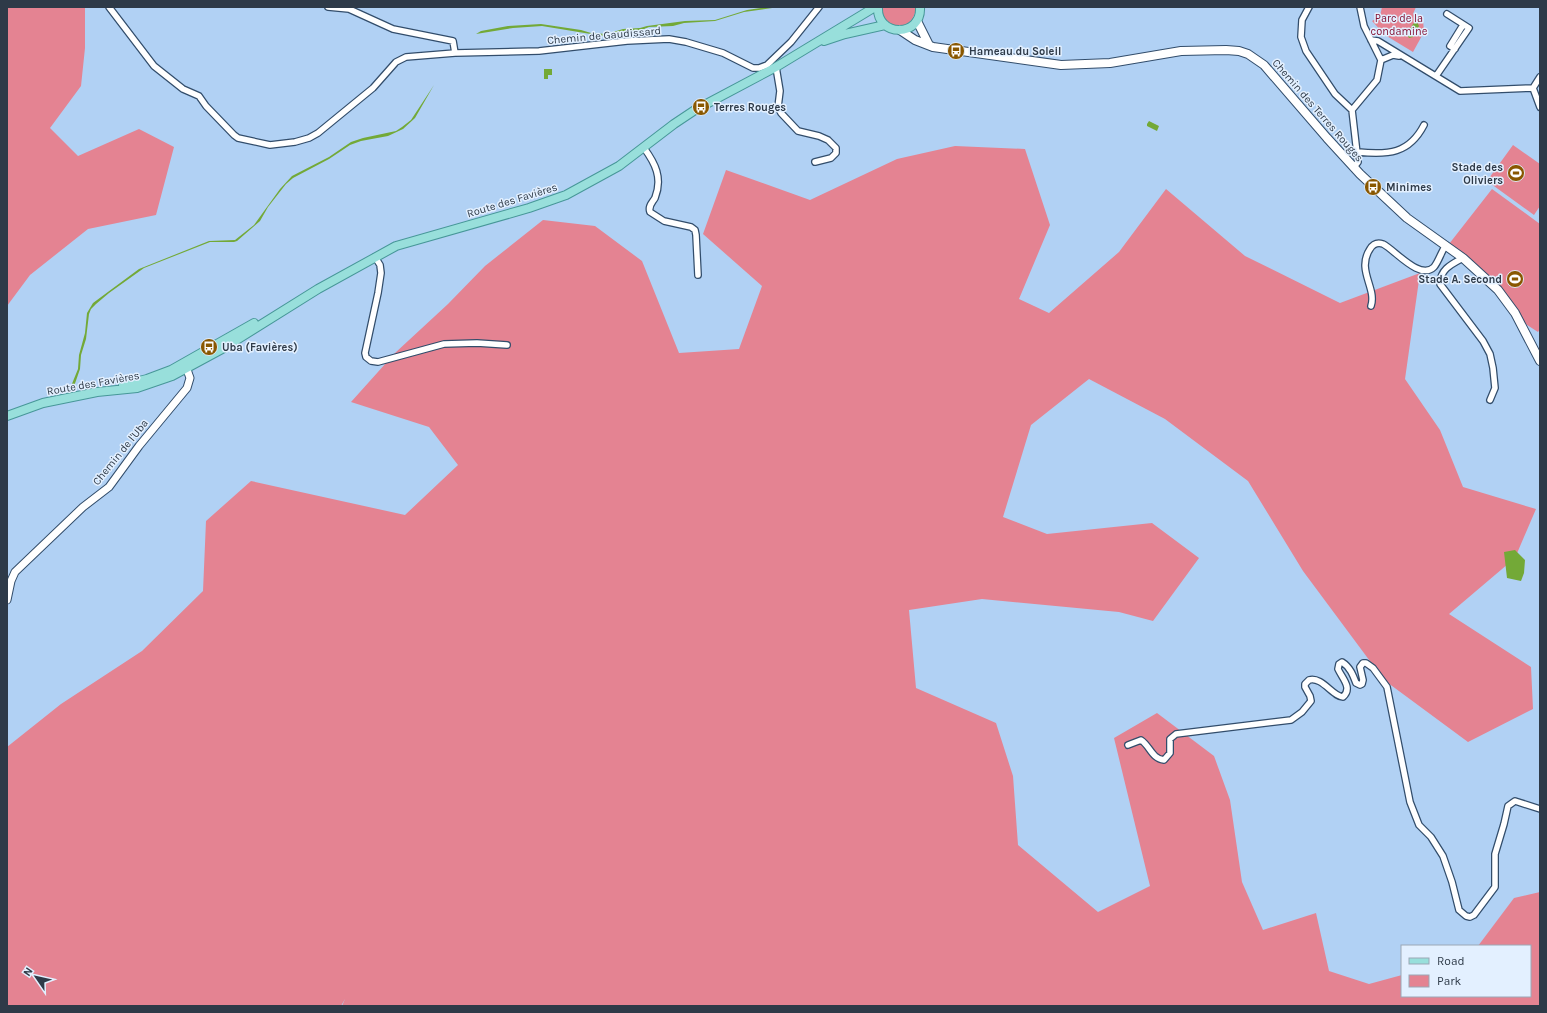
<svg xmlns="http://www.w3.org/2000/svg" width="1547" height="1013" viewBox="0 0 1547 1013" font-family="Karla,sans-serif">
  <style>
    .green { fill: #e48392 }
    .water { fill: #73a937 }
    .lines { fill: none; stroke-linecap: round; stroke-linejoin: round }
    .minor-casing { stroke: #324d6b; stroke-width: 8 }
    .tertiary-casing { stroke: #324d6b; stroke-width: 9 }
    .secondary-casing { stroke: #324d6b; stroke-width: 10 }
    .primary-casing { stroke: #479798; stroke-width: 10 }
    .minor { stroke: #fff; stroke-width: 5.5 }
    .tertiary { stroke: #fff; stroke-width: 7 }
    .secondary { stroke: #fff; stroke-width: 8 }
    .primary { stroke: #98dfdb; stroke-width: 8 }
    .labels { text-anchor: middle; stroke-width: 3; stroke-linejoin: round; paint-order: stroke }
    .park-label { font-size: 11px; fill: #851234; stroke: #e3f0ff }
    .street-label { font-size: 11px; fill: #2e3a48; stroke: #e3f0ff }
    .poi-label { font-size: 11px; font-weight: bold; fill: #2e3a48; stroke: #e3f0ff; text-anchor: start }
  </style>
  <rect width="100%" height="100%" fill="#b1d1f4"/>
  <!-- green -->
  <path class="green" d="M7,7H85V48L81,86L50,128L78,156L139,129L174,147L156,215L88,229L30,275L7,306Z
    M882,7H916C914,35 880,30 882,7Z
    M1382,7H1416L1413,14L1423,20L1424,32L1413,52L1385,35L1372,21L1380,16Z
    M1513,145L1540,164V206L1534,215L1487,181Z
    M955,146L1025,149L1050,225L1019,299L1049,313L1119,252L1166,189L1245,256L1340,303L1420,273L1405,379L1440,430L1463,487L1536,509L1515,558L1449,614L1531,667L1533,709L1468,742L1384,680L1303,571L1248,481L1165,419L1089,379L1031,425L1003,517L1047,534L1152,523L1199,558L1153,621L1119,612L982,599L909,610L916,688L996,723L1013,776L1018,845L1098,912L1150,886L1114,738L1157,713L1214,756L1230,800L1242,882L1263,930L1316,913L1329,971L1369,984L1402,975V996H1530V946H1478L1514,898L1540,892V1006H342L345,999L341,1006H7V747L61,704L142,651L203,591L206,521L251,481L405,515L458,465L429,427L351,402L395,353L448,304L485,266L543,220L595,226L642,261L679,353L739,349L762,286L703,234L726,170L810,200L897,159Z
    M1492,189L1540,224V329L1538,332L1524,323L1509,298L1471,260L1449,244Z"/>
  <!-- water -->
  <path class="water" d="M768,7H779L744,12L715,21L684,23L673,26L649,27L639,31H621L609,37L542,26L513,28L476,34L481,31L508,26L541,24L581,30L591,33L607,34L623,29L640,28L647,26L685,21L715,20L747,10Z
    M1416,22L1418,24L1419,26L1413,37L1409,38L1407,34L1413,24Z
    M544,69H552V75H548V79H544Z
    M434,85L415,118L403,129L388,136L361,141L350,145L329,159L293,178L286,184L268,207L260,221L237,241L234,242H210L144,268L109,293L96,304L91,309L89,314L86,339L81,355L80,369L71,395L67,396L78,369L79,355L85,333L87,313L93,303L139,269L209,241L235,240L254,225L280,189L292,176L329,157L351,142L363,138L396,131L402,127L411,120Z
    M1149,121L1159,126L1157,131L1147,126V124Z
    M1515,550L1525,560L1524,573L1521,581L1507,578L1504,552Z"/>
  <g class="lines">
    <!-- minor casing -->
    <g class="minor-casing">
      <path id="minor" d="M109,7L154,66L183,89L199,96L206,106L234,135L238,138L270,145L295,142L309,138L318,133L373,88L396,62L406,57L455,53L539,51L627,41L669,39L686,42L723,53L753,68H759L767,65L791,42L819,7
        M328,7L349,9L393,29L453,41L455,53
        M1309,7L1302,20L1301,37L1306,51L1335,94L1352,110
        M1371,40L1378,41L1460,91L1533,88
        M1455,49L1450,46L1463,25
        M1381,60L1393,55L1399,56
        M776,67L780,91L778,107L781,113L798,131L819,136L828,140L836,148V153L831,158L815,162
        M1436,76L1469,28L1447,14
        M1533,88L1540,107
        M1533,88L1540,77
        M644,148C655,163 663,178 655,198C652,203 648,206 650,212L664,221L691,227L695,230L696,235L698,275
        M1358,152C1388,155 1409,154 1424,125
        M1354,167L1358,162L1352,110L1377,80L1381,60L1364,26L1360,7
        M375,257L380,265L381,273L378,293L365,353L366,357L371,361L378,362L444,344L477,343L507,345
        M1463,258C1452,264 1440,269 1440,284L1483,341L1490,354L1493,368L1495,388L1490,400
        M1371,306C1377,288 1356,270 1370,249C1373,244 1377,242 1383,244C1395,250 1420,281 1434,267C1439,261 1441,252 1446,245
        M1128,745L1141,740C1150,746 1152,759 1164,760L1170,753V739L1176,734L1291,720L1302,712L1311,701L1310,696L1305,687V684L1309,680C1322,676 1333,697 1343,697C1353,688 1342,678 1338,669L1339,664L1342,662C1350,667 1353,675 1356,683L1360,685L1362,684L1363,680L1360,667L1363,663H1366L1373,668L1387,687L1410,802L1419,825L1431,837L1443,856L1452,882L1459,910L1466,916L1470,917L1474,915L1495,887V854L1504,824L1508,806L1515,801L1540,809"/>
    </g>
    <!-- tertiary casing -->
    <g class="tertiary-casing">
      <path id="tertiary" d="M7,600L11,581L15,572L83,507L109,487L139,446L187,388L190,378L185,364"/>
    </g>
    <!-- secondary casing -->
    <g class="secondary-casing">
      <path id="secondary" d="M917,21L929,45
        M900,30L915,40L933,47L1061,65L1110,63L1181,51L1226,50L1239,51L1248,54L1264,65L1327,138L1360,174L1407,218L1463,258L1498,290L1515,313L1540,361"/>
    </g>
    <!-- primary casing -->
    <g class="primary-casing">
      <path id="primary" d="M878,7C876,37 922,38 920,7
        M824,41L845,34L885,25
        M123,385L147,379L171,370L254,323
        M7,416L43,403L97,392L137,388L172,376L222,349L318,289L396,246L529,208L566,195L619,166L674,124L695,110L776,67L875,7"/>
    </g>
    <!-- minor -->
    <use href="#minor" class="minor"/>
    <!-- tertiary -->
    <use href="#tertiary" class="tertiary"/>
    <!-- secondary -->
    <use href="#secondary" class="secondary"/>
    <!-- primary -->
    <use href="#primary" class="primary"/>
  </g>
  <!-- icons -->
  <defs>
    <g id="bus-disc" transform="scale(0.9)"><circle r="9.5" fill="#895700" stroke="#e3f0ff"/><path d="M-5-6H5V4H4V6H2V4H-2V6H-4V4H-5ZM-3.5-4V0h7V-4ZM-3.5 1.2v1.5H-2V1.2ZM2 1.2v1.5H3.5V1.2Z" fill="#fff"/></g>
    <g id="stadium-disc" transform="scale(0.9)"><circle r="9.5" fill="#895700" stroke="#e3f0ff"/><path d="M0-5a6.5 5 0 1 0 0 10a6.5 5 0 1 0 0-10ZM-3.5-1.8h7v3.6h-7Z" fill="#fff"/></g>
  </defs>
  <g fill-rule="evenodd">
    <use href="#bus-disc" x="956" y="51"/>
    <use href="#bus-disc" x="701" y="107"/>
    <use href="#stadium-disc" x="1516" y="173"/>
    <use href="#bus-disc" x="1373" y="187"/>
    <use href="#stadium-disc" x="1515" y="279"/>
    <use href="#bus-disc" x="209" y="347"/>
  </g>
  <g class="labels">
    <!-- park labels -->
    <g class="park-label">
      <text x="1399" y="22">Parc de la<tspan x="1399" dy="13">condamine</tspan></text>
    </g>
    <!-- street labels -->
    <g class="street-label">
      <text transform="translate(604 35) rotate(-5)" y="4">Chemin de Gaudissard</text>
      <text transform="translate(1318 110) rotate(49)" y="4">Chemin des Terres Rouges</text>
      <text transform="translate(512 200) rotate(-17)" y="4">Route des Favières</text>
      <text transform="translate(93 383) rotate(-10)" y="4">Route des Favières</text>
      <text transform="translate(120 452) rotate(-51)" y="4">Chemin de l'Uba</text>
    </g>
    <!-- poi labels -->
    <g class="poi-label">
      <text x="969" y="55">Hameau du Soleil</text>
      <text x="714" y="111">Terres Rouges</text>
      <text x="1503" y="171" text-anchor="end">Stade des<tspan x="1503" dy="13">Oliviers</tspan></text>
      <text x="1386" y="191">Minimes</text>
      <text x="1502" y="283" text-anchor="end">Stade A. Second</text>
      <text x="222" y="351">Uba (Favières)</text>
    </g>
  </g>
  <!-- border -->
  <rect width="1547" height="1013" fill="none" stroke="#2e3a48" stroke-width="16"/>
  <!-- legend -->
  <rect x="1401" y="945" width="130" height="52" fill="#e3f0ff" stroke="#9ba7b6"/>
  <rect x="1409" y="958" width="20" height="6" fill="#98dfdb" stroke="#9ba7b6"/>
  <text x="1437" y="965" font-size="12" fill="#2e3a48">Road</text>
  <rect x="1409" y="975" width="20" height="12" fill="#e48392" stroke="#9ba7b6"/>
  <text x="1437" y="985" font-size="12" fill="#2e3a48">Park</text>
  <!-- north arrow -->
  <g transform="translate(36 977) rotate(304)" stroke="#e3f0ff" stroke-width="3" paint-order="stroke">
  <path d="M0-3L7 15L0 10L-7 15Z" fill="#2e3a48"/>
  <text y="-6" font-size="11" font-weight="bold" text-anchor="middle" fill="#2e3a48">N</text>
  </g>
</svg>
